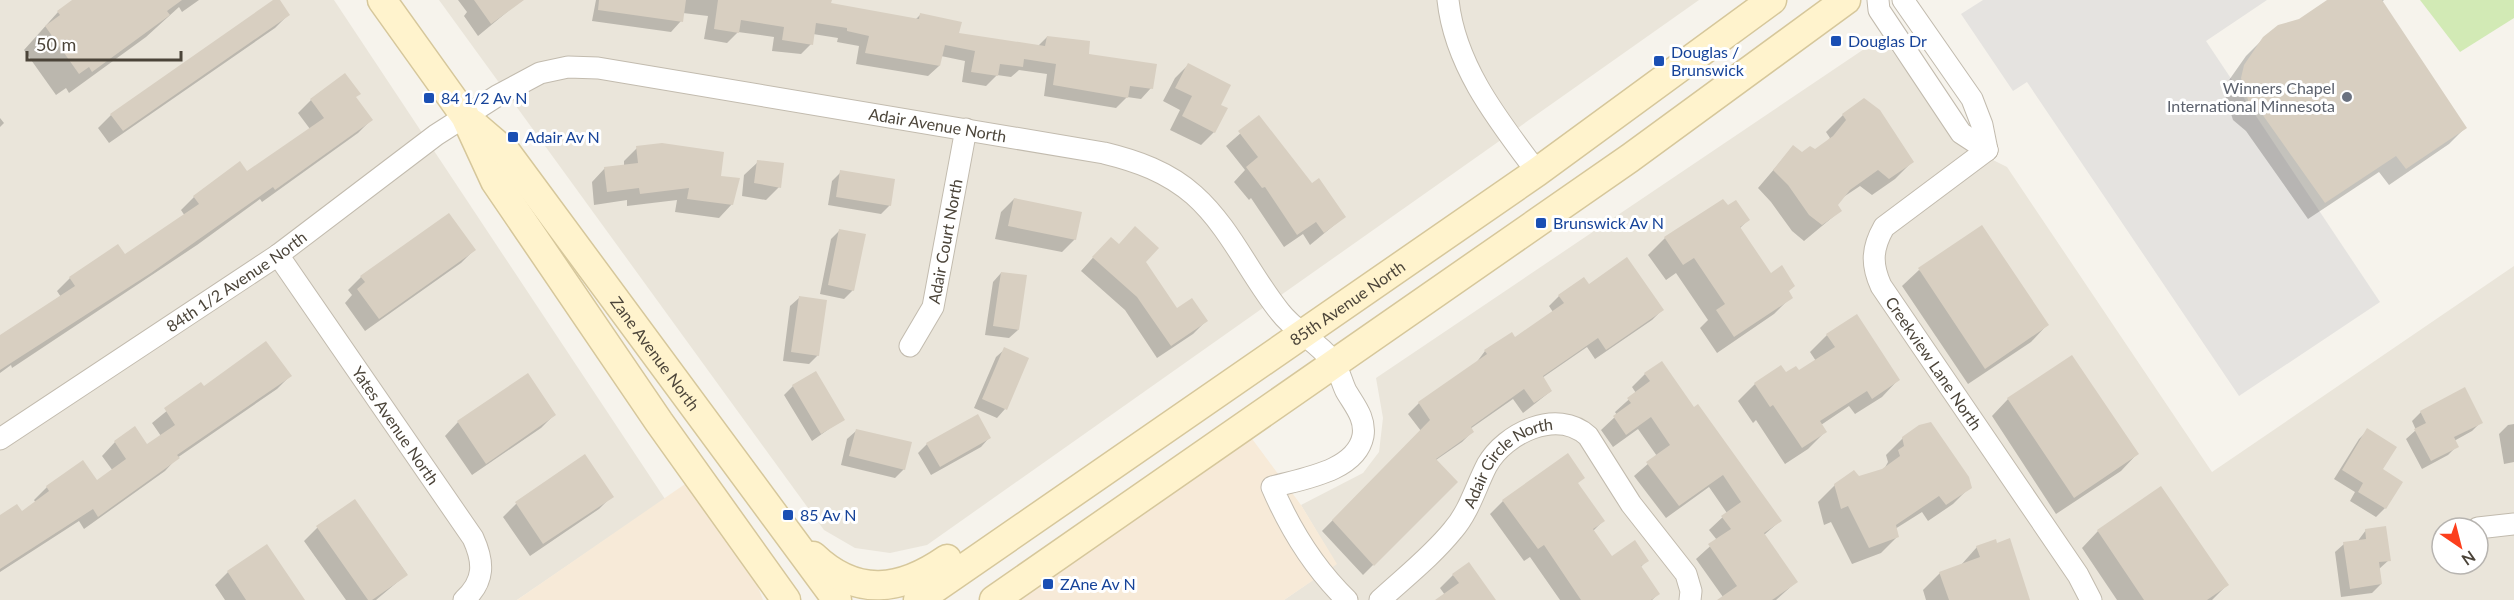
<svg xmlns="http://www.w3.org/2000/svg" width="2514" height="600" viewBox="0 0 2514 600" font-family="Lato,sans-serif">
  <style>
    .residential { fill: #eae5da; fill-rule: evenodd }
    .commercial { fill: #f7ead8 }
    .green { fill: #d2eab5 }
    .parking { fill: #e5e3e0 }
    .shadow { fill: #0003 }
    .building { fill: #d8cfc1 }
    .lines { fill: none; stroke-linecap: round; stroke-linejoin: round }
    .minor-casing { stroke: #c2bbae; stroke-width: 23 }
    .secondary-casing { stroke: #d6c79b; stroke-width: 31 }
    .minor { stroke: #fff; stroke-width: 21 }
    .secondary { stroke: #fff3cd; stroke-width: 28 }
    .transit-dot { fill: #1a4fb4; stroke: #fff; stroke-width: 2 }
    .worship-dot { fill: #6b7280; stroke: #fff; stroke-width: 2 }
    .labels { text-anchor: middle; stroke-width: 6; stroke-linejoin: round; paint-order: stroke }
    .transit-label { font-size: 16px; fill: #164399; stroke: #fff; text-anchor: start }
    .worship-label { font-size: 16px; fill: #5b616d; stroke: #fff; text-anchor: end }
    .street-label { font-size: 16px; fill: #4b4439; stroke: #fff }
  </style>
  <rect width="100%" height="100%" fill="#f6f3ec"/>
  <!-- residential -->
  <path class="residential" d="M0,0H334L665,499L517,600H0Z
    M439,0H1699L927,545L890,553L855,548L824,530Z
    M1882,37L1957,142L2007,167L2212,472L2514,266V600H1284L1336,564L1301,505L1363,473L1379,452L1383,418L1376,378ZM2442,528H2478V564H2442Z"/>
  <!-- commercial -->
  <path class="commercial" d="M1250,436L1301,505L1337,564L1284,600H1017Z
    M688,482L753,574L763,600H517Z"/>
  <!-- green -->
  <path class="green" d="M2420,0H2514V18L2460,52Z"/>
  <!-- parking -->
  <path class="parking" d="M1983,0H2267L2206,41L2380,302L2239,396L2027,82L2013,91L1961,14Z"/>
  <!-- shadow -->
  <path class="shadow" d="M75,0H199L182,12L179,7L146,37L69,93L66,88L56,95L24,50L58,12Z
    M278,0L288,15L275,28L109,143L98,128L111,115Z
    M458,0H518L519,2L478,36L464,16L467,12Z
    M596,0H830V4L915,20L921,14L958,34L1038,46L1047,37L1151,88L1141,99L1127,97L1116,108L1044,96L1047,74L1019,70L1011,77L997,75L986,86L962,82L965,61L941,56L939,66L928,76L856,64L859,46L837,42L838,38L813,34L811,44L801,54L772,51L774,37L738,32L727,43L704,39L708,16L683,13L681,21L671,32L592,21Z
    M2330,0H2384L2382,2L2465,128L2449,144L2389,185L2379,172L2308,219L2246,131L2233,120L2225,95L2227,83L2246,56L2264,38L2299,20Z
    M1188,65L1214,132L1201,145L1170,130L1180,110L1163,101L1175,78Z
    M354,98L371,120L358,133L262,202L260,199L197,245L12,368L11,365L0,373V337L61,297L57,291L70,278L125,256L185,216L181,210L194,197L240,163L247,173L310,129L298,113L311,100Z
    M1843,115L1912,162L1895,179L1872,195L1860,186L1839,200L1836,205L1840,211L1804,241L1792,231L1771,202L1758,188L1793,147L1802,154L1815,151L1826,143L1830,138L1826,132Z
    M1259,117L1312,185L1344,217L1310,245L1303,234L1284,247L1251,198L1249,200L1234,182L1245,170L1226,146Z
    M0,118L4,123L0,127Z
    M637,148L719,177L732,204L719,218L675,212L677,200L627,206V200L594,205L592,182L605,168L624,166V161Z
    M758,162L779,187L766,200L742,196L744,175Z
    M841,172L890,205L881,214L828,205L832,181Z
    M1014,199L1075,239L1062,252L995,239L1001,212Z
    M1728,207L1748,220L1739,229L1770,275L1791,297L1774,314L1717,353L1700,328L1708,320L1676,273L1666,280L1648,255L1665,238Z
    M840,230L853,290L844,299L820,294L831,239Z
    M474,250L461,263L365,331L345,303L352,295L348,290L361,277Z
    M1098,252L1177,310L1206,321L1193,334L1157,358L1125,310L1081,271Z
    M1919,270L2047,325L2031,342L1968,384L1902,286Z
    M1001,273L1018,330L1009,338L985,335L993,282Z
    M1589,286L1662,310L1652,320L1595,359L1587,347L1542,378L1551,391L1523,413L1513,399L1470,429L1472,432L1462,442L1436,460L1423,515L1363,575L1322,531L1421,431L1408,414L1419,403L1476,363L1485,351L1515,339L1553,312L1549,306L1559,296Z
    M799,298L818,355L809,364L783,361L790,306Z
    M1827,335L1898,380L1882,397L1855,414L1849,406L1821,425L1825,432L1808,449L1785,464L1756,420L1753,423L1738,401L1755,384L1785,374L1798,373L1816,361L1810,352Z
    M1005,349V409L997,418L974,408L996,357Z
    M1645,374L1694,409L1780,521L1764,535L1796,582L1776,600H1720L1723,597L1696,559L1717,540L1709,530L1727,513L1709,487L1666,518L1634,476L1657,456L1638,429L1613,447L1601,430L1617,415L1615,412L1636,393L1632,387Z
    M290,376L277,389L177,458L165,471L84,529L79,521L0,572V517L21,513L36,503L34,500L47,487L96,483L113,471L102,456L115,442L134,428L147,446L161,436L152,423L200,384L203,388Z
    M793,386L843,419L812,441L784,395Z
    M2008,399L2137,454L2121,471L2056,514L1992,416Z
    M2421,412L2481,422L2472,431L2454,441L2457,446L2448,455L2422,469L2406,439L2416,430L2412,421Z
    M554,415L541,428L472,475L445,436L458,422Z
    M2514,424V462L2504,464L2499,434L2508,425Z
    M2368,430L2381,469L2385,508L2376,517L2350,501L2355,492L2334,479L2359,439Z
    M856,431L904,469L895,478L841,465L847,439Z
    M989,438L981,447L931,475L918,453L927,444Z
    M1903,438L1970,487L1953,504L1928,521L1922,512L1895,529L1897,537L1881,553L1852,564L1831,522L1824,525L1818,502L1835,485L1883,471L1888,462L1886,455Z
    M1568,455L1577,484L1603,521L1593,531L1611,558L1647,560L1640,568L1658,594L1652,600H1560L1530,557L1524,561L1490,514L1503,501Z
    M584,456L612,496L599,509L530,556L503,517L516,504Z
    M354,501L407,574L376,600H346L304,541L317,528Z
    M2366,530L2389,560L2379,569L2381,584L2372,593L2341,597L2335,552L2344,544L2357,542Z
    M2098,531L2227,585L2212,600H2117L2082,548Z
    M1996,545L2029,600H1926L1923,590L1940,573L1961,565L1977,547Z
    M266,546L303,600H225L215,585L228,572Z
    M1453,575L1491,600H1437L1445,595L1440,588Z"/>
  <!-- building -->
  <path class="building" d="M72,0H182L167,11L170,15L92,72L89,67L79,74L45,26L60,15L57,11Z
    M273,0H280L290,15L123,131L110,114Z
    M474,0H524L491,24Z
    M599,0H686L683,22L598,10Z
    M718,0H832L831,3L919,19L920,13L962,22L959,33L1045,46L1047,36L1090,41L1089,54L1157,64L1153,89L1130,86L1128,98L1053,85L1056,64L1024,59L1023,67L1000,64L998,76L971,72L975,51L945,45L940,66L865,53L869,36L847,31V28L816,23L813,45L782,40L784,27L741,20L739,33L714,29Z
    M2327,0H2382L2467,128L2406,169L2396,156L2325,203L2262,114L2249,103L2241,78L2244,65L2263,37L2278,25L2299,19Z
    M1188,63L1231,85L1221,105L1228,108L1215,133L1182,116L1192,96L1175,88Z
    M345,73L361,94L356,97L373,120L275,190L273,187L151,273L0,370V335L75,286L69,277L118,244L125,254L199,204L193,196L240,161L247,171L324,118L310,99Z
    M1864,98L1880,110L1914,162L1889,179L1878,170L1850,190L1838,205L1842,211L1822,225L1809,215L1788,185L1773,170L1793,145L1802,152L1810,146L1815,149L1833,136L1846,120L1842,114Z
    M1259,115L1312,183L1319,178L1346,217L1324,233L1316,222L1297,235L1265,187L1262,188L1246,167L1258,157L1238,131Z
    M662,143L724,152L721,176L740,178L733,205L687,199L689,188L640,194L639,188L607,192L604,167L638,163L636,146Z
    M757,160L784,163L781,188L754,183Z
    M840,170L895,179L891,206L836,197Z
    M1014,198L1082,212L1076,240L1008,226Z
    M1723,199L1728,205L1736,200L1750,220L1740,227L1771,273L1782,265L1795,286L1789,291L1793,298L1734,337L1716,310L1725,304L1694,258L1683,265L1664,237Z
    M449,213L476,250L379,319L357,289L365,282L360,276Z
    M1982,225L2049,325L1985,369L1918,268Z
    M1135,226L1159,248L1146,262L1177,308L1192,298L1208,321L1171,346L1137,297L1092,257L1111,237L1119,244Z
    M839,229L866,234L854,291L828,285Z
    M1627,257L1664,310L1606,350L1598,338L1543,376L1552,391L1534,403L1524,389L1471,427L1474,432L1436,459L1458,482L1374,566L1332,520L1430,420L1418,402L1487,354L1484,350L1512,332L1515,337L1564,303L1558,295L1584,277L1589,284Z
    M1001,272L1027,275L1019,330L993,326Z
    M799,296L827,300L819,356L791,352Z
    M1857,314L1900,380L1872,399L1867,391L1820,421L1827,432L1802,448L1773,405L1770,407L1754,383L1781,365L1786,372L1796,366L1799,370L1835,347L1826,334Z
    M266,341L292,376L177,455L180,458L98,517L93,509L0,569V515L17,504L22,511L49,491L46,486L83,460L97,480L126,459L114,441L135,426L147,444L175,425L164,408L201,382L204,386Z
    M1004,347L1029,358L1007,410L982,399Z
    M2072,355L2139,454L2074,498L2007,398Z
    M1662,361L1694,407L1698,404L1782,521L1764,533L1798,582L1772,600H1717L1737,586L1708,544L1731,529L1721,516L1741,502L1723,475L1679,506L1646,462L1670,445L1651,417L1626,435L1613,416L1631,403L1627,398L1650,381L1644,373Z
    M816,371L845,420L821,434L792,385Z
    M528,373L556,415L486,464L457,421Z
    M2465,387L2483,423L2454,437L2459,447L2431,461L2414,429L2426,423L2420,411Z
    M978,414L991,438L940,467L926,443Z
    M1931,422L1969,477L1972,488L1946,505L1939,496L1896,525L1899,537L1869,548L1848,506L1841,509L1834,484L1854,470L1859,476L1882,469L1900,456L1898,450L1904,446L1902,437L1919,425Z
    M2367,428L2397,447L2383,469L2403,482L2386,509L2358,492L2363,483L2342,470Z
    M856,429L912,442L905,470L849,456Z
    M1568,453L1585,478L1578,483L1605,521L1593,529L1612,556L1635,540L1649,561L1641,566L1660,594L1651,600H1581L1544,545L1538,549L1502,500Z
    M585,454L614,497L543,544L515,502Z
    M2161,486L2229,585L2207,600H2144L2097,530Z
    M355,499L408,575L372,600H368L316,526Z
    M2386,526L2391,561L2379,562L2382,584L2350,589L2343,542L2366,539L2365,529Z
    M2010,538L2030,600H1949L1939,572L1980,557L1976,546L1996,539L1997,543Z
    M267,544L305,600H246L227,571Z
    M1469,562L1496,600H1435L1459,583L1452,574Z"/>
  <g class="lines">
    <!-- minor casing -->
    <g class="minor-casing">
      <g id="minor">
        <path d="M1448,0C1455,66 1498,120 1537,172"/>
        <path d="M1878,0L1879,10L1961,133L1987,150"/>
        <path d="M1903,0L1972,99L1982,125L1987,150"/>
        <path id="s1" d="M1987,150L1884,227C1872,248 1871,264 1881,286L2078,575L2091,600"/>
        <path id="s2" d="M278,255L473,538C484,562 485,581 464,600"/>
        <path id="s3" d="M910,346L933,307L966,129"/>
        <path id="s4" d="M0,439L278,255L436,135L497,96L540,73L568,67L598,68L1104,153C1137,161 1168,172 1194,195C1230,227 1250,275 1280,312C1295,332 1322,344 1335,365C1340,373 1342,383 1346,391C1354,405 1366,418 1363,436C1356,472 1300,479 1272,487C1290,529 1314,568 1347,600"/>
        <path d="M2478,528L2514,524"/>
        <path id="s5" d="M1380,600C1405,577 1432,556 1453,530C1469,512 1476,486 1487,465C1505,433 1557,408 1588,436L1631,504L1686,574L1691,591L1690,600"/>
      </g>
    </g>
    <!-- secondary casing -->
    <g class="secondary-casing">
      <g id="secondary">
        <path d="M382,0L465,116L495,181L659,422L786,600"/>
        <path id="s6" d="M473,124L507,153L837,600"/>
        <path d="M813,556C857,598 901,591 947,559"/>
        <path id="s7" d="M918,600L1537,172L1772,0"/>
        <path d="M994,600L1630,158L1846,0"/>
      </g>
    </g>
    <!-- minor -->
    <use href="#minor" class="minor"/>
    <!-- secondary -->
    <use href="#secondary" class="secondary"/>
  </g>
  <!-- markers -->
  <g class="transit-dot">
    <rect x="1830" y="35" width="12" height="12" rx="3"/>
    <rect x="1653" y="55" width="12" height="12" rx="3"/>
    <rect x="423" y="92" width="12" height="12" rx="3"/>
    <rect x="507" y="131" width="12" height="12" rx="3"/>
    <rect x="1535" y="217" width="12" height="12" rx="3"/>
    <rect x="782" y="509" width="12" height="12" rx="3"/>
    <rect x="1042" y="578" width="12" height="12" rx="3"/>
  </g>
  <circle class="worship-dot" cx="2347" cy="97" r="6"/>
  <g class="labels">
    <!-- transit labels -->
    <g class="transit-label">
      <text x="1848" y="47">Douglas Dr</text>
      <text x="1671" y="58">Douglas /<tspan x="1671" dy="18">Brunswick</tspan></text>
      <text x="441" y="104">84 1/2 Av N</text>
      <text x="525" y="143">Adair Av N</text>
      <text x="1553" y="229">Brunswick Av N</text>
      <text x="800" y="521">85 Av N</text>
      <text x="1060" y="590">ZAne Av N</text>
    </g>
    <!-- worship labels -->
    <g class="worship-label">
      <text x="2335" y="94">Winners Chapel<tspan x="2335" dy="18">International Minnesota</tspan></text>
    </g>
    <!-- street labels -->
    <g class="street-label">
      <text dy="6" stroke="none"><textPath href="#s4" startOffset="1056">Adair Avenue North</textPath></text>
      <text dy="6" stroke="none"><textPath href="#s3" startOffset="112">Adair Court North</textPath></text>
      <text dy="6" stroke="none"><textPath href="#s4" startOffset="284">84th 1/2 Avenue North</textPath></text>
      <text dy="6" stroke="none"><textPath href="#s7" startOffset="522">85th Avenue North</textPath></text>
      <text dy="6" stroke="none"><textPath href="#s6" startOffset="294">Zane Avenue North</textPath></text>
      <text dy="6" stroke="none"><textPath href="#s1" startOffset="284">Creekview Lane North</textPath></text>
      <text dy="6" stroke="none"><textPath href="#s2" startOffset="207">Yates Avenue North</textPath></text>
      <text dy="6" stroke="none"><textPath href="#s5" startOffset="192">Adair Circle North</textPath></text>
    </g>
  </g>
  <!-- north arrow -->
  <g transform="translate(2460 546) rotate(145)"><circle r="28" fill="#ffffff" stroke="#b7b4b0" stroke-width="1.5"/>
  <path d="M0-4.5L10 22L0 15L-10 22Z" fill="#fc3f1d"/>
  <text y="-9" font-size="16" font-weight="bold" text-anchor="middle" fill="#4b4439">N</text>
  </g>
  <!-- scale -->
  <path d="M27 51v9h154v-9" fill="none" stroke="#4b4439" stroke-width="3"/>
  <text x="36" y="51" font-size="18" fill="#4b4439" stroke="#ffffff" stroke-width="4.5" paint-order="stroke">50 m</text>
</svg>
